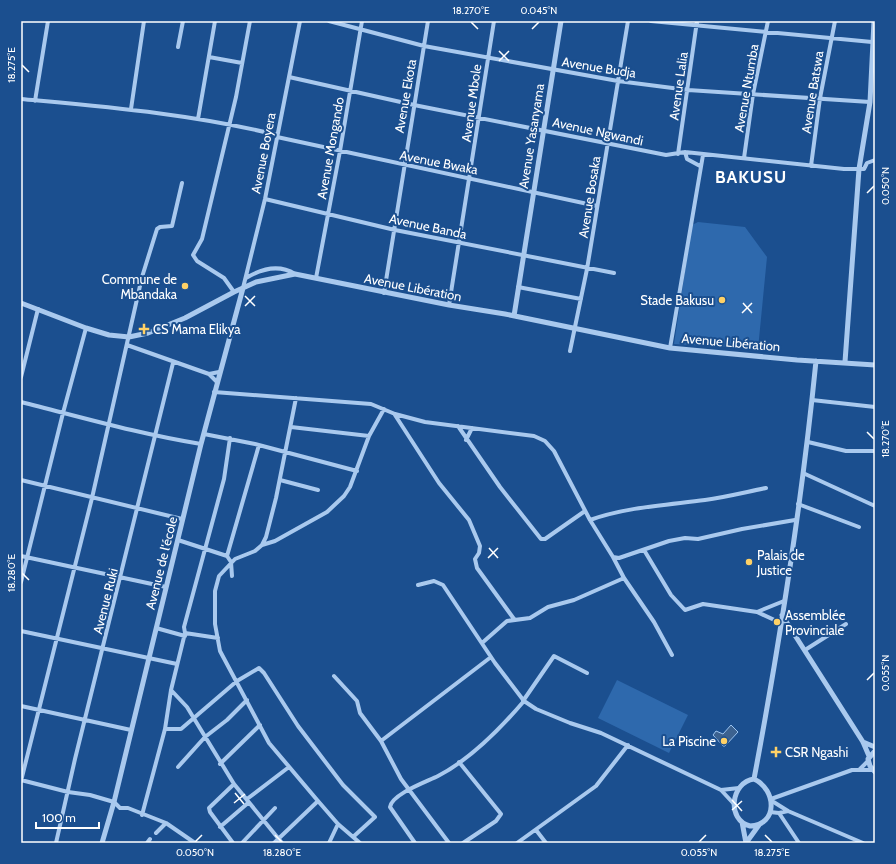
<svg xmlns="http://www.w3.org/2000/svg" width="896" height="864" viewBox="0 0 896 864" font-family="Cabin,sans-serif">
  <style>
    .green { fill: #2e69ad }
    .water { fill: #3c6290; stroke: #9cc4f0 }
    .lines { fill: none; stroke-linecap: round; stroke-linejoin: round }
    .minor { stroke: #a9c9ee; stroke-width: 4 }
    .tertiary { stroke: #a9c9ee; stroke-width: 5 }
    .ticks { fill: none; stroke: #fff; stroke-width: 1.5 }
    .poi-dot { fill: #ffd166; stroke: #1b4f8f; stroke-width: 1.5 }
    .labels { text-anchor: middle; stroke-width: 4; stroke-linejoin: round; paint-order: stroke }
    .street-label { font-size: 13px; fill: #fff; stroke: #1b4f8f }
    .poi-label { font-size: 13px; fill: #fff; stroke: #1b4f8f; text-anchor: start }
    .district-label { font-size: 17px; font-weight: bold; letter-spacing: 1px; fill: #fff; stroke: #1b4f8f }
    .neatline { fill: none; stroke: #fff; stroke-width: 1.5 }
    .ticks-label { font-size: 10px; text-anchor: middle; fill: #fff }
  </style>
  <rect width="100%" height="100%" fill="#1b4f8f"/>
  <!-- green -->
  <path class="green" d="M698,222L745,227L767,257L758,349L674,344L692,225Z
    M617,680L688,715L669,753L598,718Z"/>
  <!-- water -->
  <path class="water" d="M731,725L738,732L725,746H723L713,735L716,731L723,734Z"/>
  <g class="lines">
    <!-- minor -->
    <path class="minor" d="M329,21L424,46L618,81L688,90L870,102
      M651,21L872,42
      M178,47L183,21
      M209,57L242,63
      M289,77L414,105L666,155L685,152L844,169H864L867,163L875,160
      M21,99C107,107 193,114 277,135
      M35,101L48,21
      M131,109L144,21
      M198,119L215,21
      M277,137L597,206
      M685,152L687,159L700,166
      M678,154L697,21
      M744,158L753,94L768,21
      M811,166L820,98L835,21
      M265,199L395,230L614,273
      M246,278C261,269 279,264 295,274
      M316,278L340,151L362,21
      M518,287L581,299
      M243,288L265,199L300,21
      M234,292L224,278L197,261L193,255L202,239L236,97L250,21
      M384,293L428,21
      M449,305L494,21
      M127,345L209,374L217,382
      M670,348L703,155
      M570,351L587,269L628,21
      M209,374L219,372
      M21,377L38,309
      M214,392L371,404L395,414L425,422L534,436L545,441L554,451L590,520L613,557L619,558L669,541L685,538L698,539L742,529L795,520
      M296,398L276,498L266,537L262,545L255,551L235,559L219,576L215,591V624L220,651L269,743L318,801L338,824L360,843
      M812,400L875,407
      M21,402C81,417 139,434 201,444
      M395,415L439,483L469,520L480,546L479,553L475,559L477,568L514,619
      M458,426L500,487L541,539H545L585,511
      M291,427L369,436
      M204,434L255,444L357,471
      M466,440L472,428
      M808,442L846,451H875
      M803,473L875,506
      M21,480L182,519
      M280,480L318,490
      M798,504L859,527
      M590,520C627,507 666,505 705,500C726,497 746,492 766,488
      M178,540L227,556L231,562L232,576
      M262,545L275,541L327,512L344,496L350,487L369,436L384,409
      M644,550L671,595L685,610L703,604L757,612L781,623
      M21,556L166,587
      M227,556L259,445
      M624,578L654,622L672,655
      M21,582L63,413L86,328
      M418,585L434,581L443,585L495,663L524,701L536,709L570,723L601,733L721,790L734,804
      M757,612L784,601
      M156,628L185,636
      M21,631L177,664
      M185,633L184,627L224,479L230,438
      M218,638L185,633L171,690L165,729H181L237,681L259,668L264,673L298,726L343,785L375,817L353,837
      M482,643L507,621L530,618L548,607L574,600L624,578L613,557
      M805,650L846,624
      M334,676L357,701L360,713L381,741
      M171,690L187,707L234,784L282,843
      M523,701L554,656L587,673
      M21,706L131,730
      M459,762L501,814L496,821L463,843
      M220,764L260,725
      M178,767L205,737L227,720L247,700
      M860,769L868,761
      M21,780L68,792L90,795L114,802L120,808H128L166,823L195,843
      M21,781L92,498L142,277L157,229L160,227L172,226L182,183
      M721,790L739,788
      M771,799L852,770H873
      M772,801L788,811L863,843
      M770,812L779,813L788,811
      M779,813L799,843
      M142,815L165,729
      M220,827L248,803L247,799L289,767
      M536,830L546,843
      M156,833L166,823
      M56,843L75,759L173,363
      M147,843L150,839
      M233,843L210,812L209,808L234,784
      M242,843L275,808
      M274,843L318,801
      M329,843L338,824
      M415,843L390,807C392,794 426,782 438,776C469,760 501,728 524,701
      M449,843L401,779L381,741L491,657
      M517,843L596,786L628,745"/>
    <!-- tertiary -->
    <path class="tertiary" d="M21,303L86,328L109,335L129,337L148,333L185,318L234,292L256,282L295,274L449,305L505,314L670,348L797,360L875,365
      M514,316L561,21
      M845,362L859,169L870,102L874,21
      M782,615L863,742L869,756
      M863,742L875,747
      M875,751L868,759L870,766L875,772
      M754,779C780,641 802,501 816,361
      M754,779C777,790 778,825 750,826C726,820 731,782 754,779Z
      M742,822L746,843
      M102,843L114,802L201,444L243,288
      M746,843L759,825"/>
  </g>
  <!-- ticks -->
  <path class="ticks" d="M471,22L478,29M532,29L539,22M499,51L509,61M499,61L509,51M22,65L29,72M867,193L874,186M245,296L255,306M743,303L752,313M245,306L255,296M742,313L752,303M867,432L874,439M489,548L498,558M488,558L498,548M22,573L29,580M867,680L874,673M235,793L244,804M732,800L742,811M234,803L245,794M732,810L742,801M275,835L282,842M765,835L772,842M195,842L202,835M699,842L706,835"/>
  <!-- markers -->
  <g class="poi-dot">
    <circle cx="185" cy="286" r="4"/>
    <circle cx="722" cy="300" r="4"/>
    <path d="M142 323h4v4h4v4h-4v4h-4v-4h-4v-4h4z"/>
    <circle cx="749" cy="562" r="4"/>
    <circle cx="777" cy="622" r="4"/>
    <circle cx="724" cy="741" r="4"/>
    <path d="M774 746h4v4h4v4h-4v4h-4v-4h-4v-4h4z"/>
  </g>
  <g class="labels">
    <!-- street labels -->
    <g class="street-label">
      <text transform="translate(599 67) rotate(9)" y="5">Avenue Budja</text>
      <text transform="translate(678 86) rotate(-82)" y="5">Avenue Lalia</text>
      <text transform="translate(746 88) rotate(-80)" y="5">Avenue Ntumba</text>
      <text transform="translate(812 92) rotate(-81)" y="5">Avenue Batswa</text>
      <text transform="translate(405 96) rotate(-80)" y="5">Avenue Ekota</text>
      <text transform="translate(471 103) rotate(-82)" y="5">Avenue Mbole</text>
      <text transform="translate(598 131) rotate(12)" y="5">Avenue Ngwandi</text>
      <text transform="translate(531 136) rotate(-81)" y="5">Avenue Yasanyama</text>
      <text transform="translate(330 148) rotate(-80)" y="5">Avenue Mongando</text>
      <text transform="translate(263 153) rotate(-79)" y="5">Avenue Boyera</text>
      <text transform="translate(439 162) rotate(11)" y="5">Avenue Bwaka</text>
      <text transform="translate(589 197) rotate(-81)" y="5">Avenue Bosaka</text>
      <text transform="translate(428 226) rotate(12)" y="5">Avenue Banda</text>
      <text transform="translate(413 287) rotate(11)" y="5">Avenue Libération</text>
      <text transform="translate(731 342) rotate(5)" y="5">Avenue Libération</text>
      <text transform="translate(161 563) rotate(-76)" y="5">Avenue de l'école</text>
      <text transform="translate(105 601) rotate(-76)" y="5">Avenue Ruki</text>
    </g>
    <!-- poi labels -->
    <g class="poi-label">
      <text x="177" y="284" text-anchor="end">Commune de<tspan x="177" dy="15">Mbandaka</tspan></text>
      <text x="714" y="305" text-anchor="end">Stade Bakusu</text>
      <text x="153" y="334">CS Mama Elikya</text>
      <text x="757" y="560">Palais de<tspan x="757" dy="15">Justice</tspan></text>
      <text x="785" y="620">Assemblée<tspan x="785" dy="15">Provinciale</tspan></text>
      <text x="716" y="746" text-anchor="end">La Piscine</text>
      <text x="785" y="757">CSR Ngashi</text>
    </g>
    <!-- district labels -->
    <g class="district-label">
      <text x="751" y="183">BAKUSU</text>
    </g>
  </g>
  <!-- border -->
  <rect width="896" height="864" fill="none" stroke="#1b4f8f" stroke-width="44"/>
  <!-- scale -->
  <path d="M36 822v6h63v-6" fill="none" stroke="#ffffff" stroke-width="2"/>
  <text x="42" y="822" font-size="12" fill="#ffffff" stroke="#1b4f8f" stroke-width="3" paint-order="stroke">100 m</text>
  <rect x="22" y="22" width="852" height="820" class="neatline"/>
  <g class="ticks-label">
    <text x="471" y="14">18.270°E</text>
    <text x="539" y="14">0.045°N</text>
    <text transform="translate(11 65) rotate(-90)" y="4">18.275°E</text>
    <text transform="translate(885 186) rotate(-90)" y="4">0.050°N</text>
    <text transform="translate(885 439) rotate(-90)" y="4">18.270°E</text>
    <text transform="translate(11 573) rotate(-90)" y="4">18.280°E</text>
    <text transform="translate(885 673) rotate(-90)" y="4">0.055°N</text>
    <text x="195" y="856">0.050°N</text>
    <text x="282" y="856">18.280°E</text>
    <text x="699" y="856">0.055°N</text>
    <text x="772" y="856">18.275°E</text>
  </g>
</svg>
